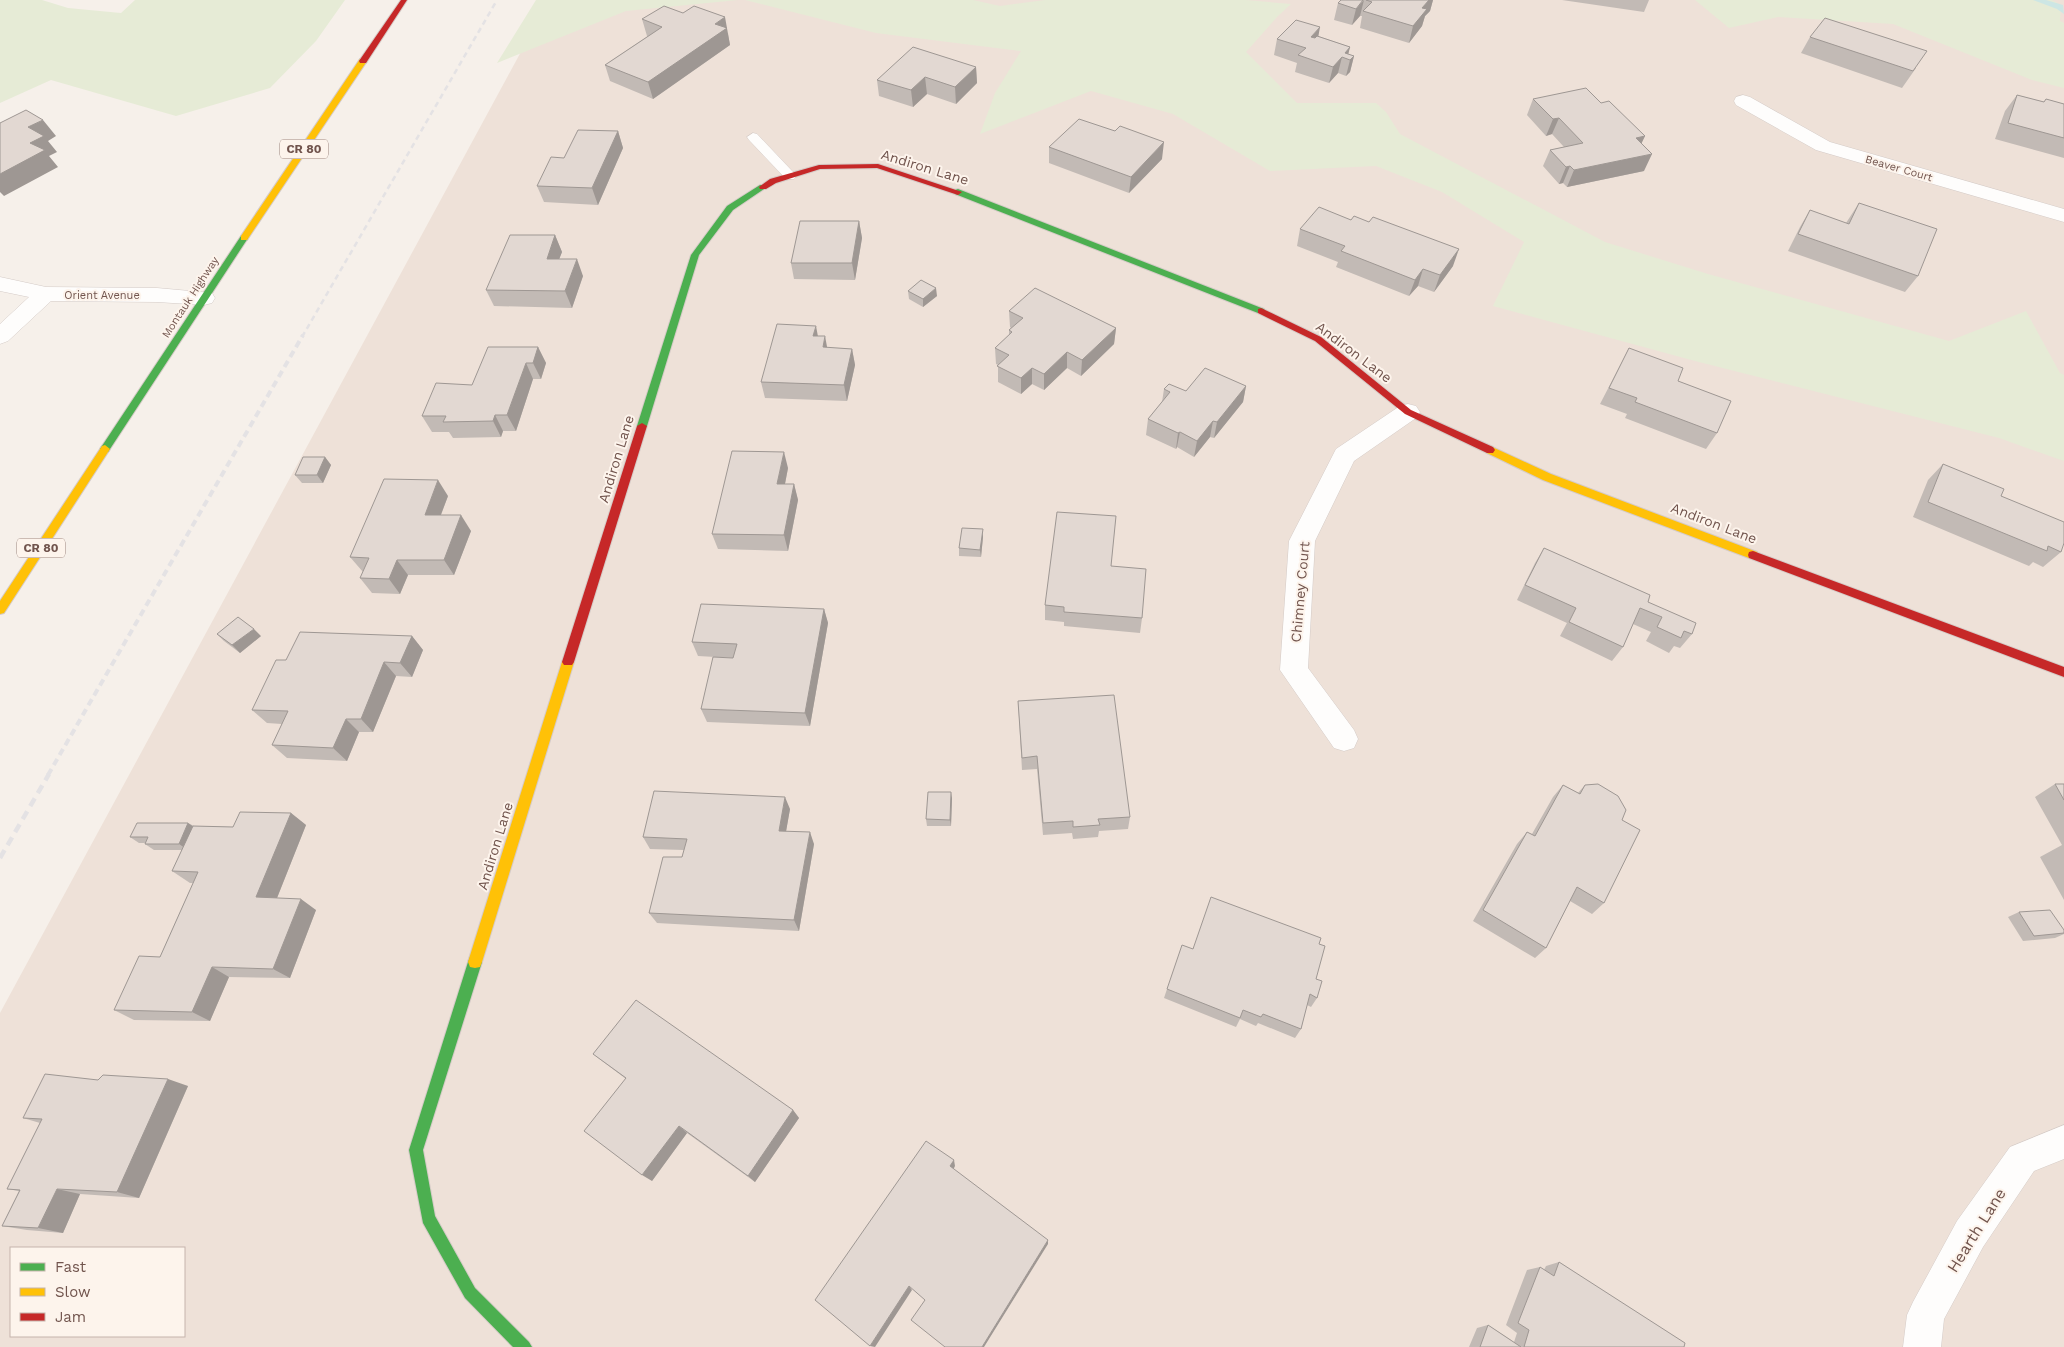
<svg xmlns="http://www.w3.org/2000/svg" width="2064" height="1347" viewBox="0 0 2064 1347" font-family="'Work Sans',sans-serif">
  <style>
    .residential { fill: #eee1d8; fill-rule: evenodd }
    .green { fill: #e6ebd6 }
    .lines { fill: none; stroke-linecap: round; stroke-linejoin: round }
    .stream { fill: #cde6e4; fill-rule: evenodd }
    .lane-casing { stroke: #d4cbc7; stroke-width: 1 }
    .street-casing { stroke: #d4cbc7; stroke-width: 1 }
    .fast-casing { stroke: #d5cbc7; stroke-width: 2 }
    .slow-casing { stroke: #d5cbc7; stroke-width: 2 }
    .jam-casing { stroke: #d5cbc7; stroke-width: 2 }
    .lane { fill: #fefdfc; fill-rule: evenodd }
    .street { fill: #fefdfc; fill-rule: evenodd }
    .fast { fill: #4caf50; fill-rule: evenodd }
    .slow { fill: #ffc107; fill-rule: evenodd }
    .jam { fill: #c62828; fill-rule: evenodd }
    .rail-far2 { stroke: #e4e2e4; stroke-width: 2.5; stroke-dasharray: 5.5 4; stroke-linecap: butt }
    .rail-far1 { stroke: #e4e2e4; stroke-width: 4; stroke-dasharray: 7 4.5; stroke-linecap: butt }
    .rail { stroke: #e4e2e4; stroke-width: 4.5; stroke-dasharray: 9 6; stroke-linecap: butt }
    .wall { fill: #c2bab5 }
    .shaded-wall { fill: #9e9793 }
    .building { fill: #e2d8d2; stroke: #9e9793 }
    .labels { text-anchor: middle; stroke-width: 4; stroke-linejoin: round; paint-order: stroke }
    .far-street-label { font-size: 11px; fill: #71544d; stroke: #fdf4ec }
    .shield { fill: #fdf4ec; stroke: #9b847d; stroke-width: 1 }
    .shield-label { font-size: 12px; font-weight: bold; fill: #71544d }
    .street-label { font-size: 14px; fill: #71544d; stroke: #fdf4ec }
    .near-street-label { font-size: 16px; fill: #71544d; stroke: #fdf4ec }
  </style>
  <rect width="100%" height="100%" fill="#f6f0ea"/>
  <!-- residential -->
  <path class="residential" d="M549,0H2064V1347H0V1013ZM11,1248H184V1336H11Z"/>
  <!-- green -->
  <path class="green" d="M0,0H42L68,8L121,13L135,0H345L316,41L270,88L176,116L51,80L0,103Z
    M536,0H738L626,11L497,63Z
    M745,0H973L1000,6L1045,0H1246L1291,4L1277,17L1246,52L1297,103H1376L1386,112L1400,134L1605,242L1708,274L1949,341L2026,311L2060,373L2064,375V461L1999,438L1695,361L1493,306L1524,242L1442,192L1376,166L1270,171L1173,114L1091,91L980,134L995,93L1021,51L876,33Z
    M1695,0H2052L2061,5L2060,21L2064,23V88L2032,80L1893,24L1778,17L1729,28Z"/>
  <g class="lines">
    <!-- stream -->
    <path class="stream" d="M2033,0H2046L2063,5L2064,14L2057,9Z"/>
    <!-- lane casing -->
    <g class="lane-casing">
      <path id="lane" d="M753,133L757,134L794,173L796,176L794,179H786L749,140L747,137Z"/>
    </g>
    <!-- street casing -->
    <g class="street-casing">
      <path id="street" d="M1743,95L1750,97L1830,142L2064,209V222L1816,150L1736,105L1734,101L1736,97Z
        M0,277L46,287L157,288L212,293L215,298L212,303L204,305L157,302L51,301L8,341L0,344V324L29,297L0,291Z
        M1408,404L1416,406L1420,412L1416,418L1354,461L1315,541L1308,668L1354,730L1358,739L1354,748L1344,751L1334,748L1280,670L1289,541L1336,449L1400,406Z
        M2064,1125V1159L2034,1171L1983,1247L1944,1319L1941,1347H1903L1907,1315L1913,1302L1957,1221L2010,1147Z"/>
    </g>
    <!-- fast casing -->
    <g class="fast-casing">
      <path id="fast" d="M760,185H766L767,187L733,210L699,255L647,426L642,429L639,428L637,426L691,255L727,206Z
        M958,189L1264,309L1265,311L1264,313H1258L955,194V190Z
        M244,235L248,238L108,452H102L100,449L102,446L241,236Z
        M475,956L480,957L482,962L423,1150L435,1216L475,1288L529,1342L532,1347H513L465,1298L423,1223L409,1150L468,962L470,957Z"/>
    </g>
    <!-- slow casing -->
    <g class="slow-casing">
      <path id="slow" d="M360,59L367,61L247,240H241V236Z
        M105,445L110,449L108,452L4,613L0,614V601L102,446Z
        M1490,446L1551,474L1757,552L1758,555L1757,558H1749L1543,480L1487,453L1485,450L1487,447Z
        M568,657L572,659L574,662L482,962L480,967L475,968L470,967L468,962L562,662L564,659Z"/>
    </g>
    <!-- jam casing -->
    <g class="jam-casing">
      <path id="jam" d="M401,0H407L366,63H360L359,61Z
        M878,164L962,192L958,195L877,168L820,169L776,183L766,189H760L759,187L770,179L819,165Z
        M1261,308L1321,337L1411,410L1493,447L1495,450L1493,453H1487L1405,414L1315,341L1258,313V309Z
        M642,423L647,426L574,662L572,665H564L562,662L637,426Z
        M1753,551L2064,667V677L1749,558L1748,555L1749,552Z"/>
    </g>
    <!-- lane -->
    <use href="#lane" class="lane"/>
    <!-- street -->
    <use href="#street" class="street"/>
    <!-- fast -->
    <use href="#fast" class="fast"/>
    <!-- slow -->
    <use href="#slow" class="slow"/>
    <!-- jam -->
    <use href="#jam" class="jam"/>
    <!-- rail-far2 -->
    <path class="rail-far2" d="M302,337L497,0"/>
    <!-- rail-far1 -->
    <path class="rail-far1" d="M48,775L303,335"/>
    <!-- rail -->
    <path class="rail" d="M0,858L49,774"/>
  </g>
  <!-- wall -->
  <path class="wall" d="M1341,0H1433L1430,11L1425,16L1422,26L1409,43L1360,28L1362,16H1360L1352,25L1334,20L1338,3Z
    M1562,0H1649L1644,12Z
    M642,19L729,34H728L730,45L653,99L610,81L605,65L648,36H647Z
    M1318,36L1350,47L1348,54L1354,56L1350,72L1346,76L1338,73L1329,83L1295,72L1297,63L1274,55L1277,39Z
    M1810,37L1916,68L1902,88L1801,53Z
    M976,67L977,83L956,104L927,94L913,107L879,96L877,80Z
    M2017,95L2044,102L2046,99L2064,104V158L1995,139L2005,111Z
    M1533,99L1601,103L1645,136L1641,143L1644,171L1567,187L1563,183L1559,184L1543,166L1550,150L1564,147L1552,134L1546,136L1527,115Z
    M618,131L623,148L598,205L544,202L537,186L564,158Z
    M1115,131L1162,159L1129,193L1049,163V147Z
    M1859,203L1918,276L1905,292L1788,251L1800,227L1810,210L1846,223Z
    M859,221L862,238L855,280L794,279L791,263Z
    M1300,229L1453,266L1434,292L1418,286L1409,296L1336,267L1338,262L1297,246Z
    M555,235L562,252L559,259L583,276L572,308L494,306L486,290Z
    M908,291L937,296L923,307L909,299Z
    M1009,311L1116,328L1114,344L1081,376L1067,368L1044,390L1032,384L1021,394L998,382V365L996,364L995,348L1009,335V330L1011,328L1010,327Z
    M818,336L827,348L852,349L855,365L847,401L765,398L761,382Z
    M538,347L546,363L541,379H533L516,431H503L501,437L453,438L449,432H432L422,416Z
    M1629,348L1678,381L1717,433L1706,449L1625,418L1627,414L1600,404Z
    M1246,386L1243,402L1214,438L1210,437L1194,457L1177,447L1176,449L1146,435L1148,419L1162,402L1164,389L1186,391Z
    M325,457L331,465L323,483H302L295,475Z
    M1943,464L2061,552L2043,567L2033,562L2029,566L1913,517L1928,480Z
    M788,468L785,484H794L798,500L788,551L718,549L712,534Z
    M448,496L441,515L471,531L454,575H408L400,594L372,593L360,578L363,572L350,557Z
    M983,537L981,557L959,556V548Z
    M1544,548L1648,602L1692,634L1680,648L1674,646L1669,653L1646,641L1651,632L1633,624L1623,647L1612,661L1560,636L1567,623L1517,600L1535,563Z
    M1111,566L1142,618L1140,633L1064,626V622L1045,620V605Z
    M824,609L828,623L810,726L707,722L701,709L733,658L698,656L692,642Z
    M217,634L261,636L240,653L224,641Z
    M412,636L423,650L412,677L396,676L373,732H359L347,761L287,758L272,745L282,724L267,723L252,710L286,660Z
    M1018,701L1130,817L1128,829L1099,831L1098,837L1073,839L1072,833L1043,835L1037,769L1022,770Z
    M2055,784H2064V900L2040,857L2062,845L2035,797Z
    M1563,785L1578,793L1585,785L1622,820L1604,903L1592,914L1570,901L1546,948L1535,958L1473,921L1517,844L1527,832L1532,834L1553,797Z
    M952,798L951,826H927L926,819Z
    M790,809L786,831L814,844L799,931L657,923L649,913L682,857L684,850L650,849L643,837Z
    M291,813L306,825L277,898L316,910L290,978L229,977L210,1021L134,1020L114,1010L160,957L193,883H190L172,871L182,850H154L145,844V843H139L130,837L188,823L194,826L233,827Z
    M2019,912L2064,930V934L2055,938L2023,941L2008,917Z
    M1193,949L1316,979L1317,998L1311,1007L1307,1005L1301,1029L1295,1038L1258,1023L1256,1026L1240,1019L1236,1027L1164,998L1167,989Z
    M593,1054L793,1110L799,1118L755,1182L687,1133L652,1181L626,1079Z
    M98,1080L188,1086L139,1198L80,1194L63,1233L27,1230L2,1226L19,1191L7,1189L40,1123L23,1118Z
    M1559,1262L1684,1347H1469L1477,1328L1488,1325L1514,1342L1517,1333L1506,1325L1527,1270L1540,1267L1544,1270L1546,1266Z"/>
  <!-- shaded-wall -->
  <path class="shaded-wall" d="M1364,0L1360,16L1352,25L1356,9Z
    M1429,0H1433L1430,11L1425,16L1422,26L1409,43L1413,26L1422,8Z
    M725,17L730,45L653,99L648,82L715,24Z
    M1320,27L1317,44L1311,37Z
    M1350,47L1347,59L1345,53Z
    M1354,56L1350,72L1346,76L1350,60Z
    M1342,57L1338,73L1329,83L1333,67Z
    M976,67L977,83L956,104L955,87Z
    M925,77L927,94L913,107L911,90Z
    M1559,118L1552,134L1546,136L1553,119Z
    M43,120L56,136L48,141L57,152L49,156L58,167L4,196L0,192V174L30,143L28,127Z
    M618,131L623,148L598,205L592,188Z
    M1645,136L1637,153L1636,138Z
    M1164,142L1162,159L1129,193L1131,177Z
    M1652,154L1644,171L1567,187L1574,170Z
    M1570,166L1563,183L1559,184L1566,167Z
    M859,221L862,238L855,280L852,263Z
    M555,235L562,252L553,275L547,259Z
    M1459,249L1453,266L1434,292L1440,275Z
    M577,259L583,276L572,308L565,291Z
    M1423,269L1418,286L1409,296L1415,280Z
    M936,288L937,296L923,307V299Z
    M816,326L819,342L813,336Z
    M1116,328L1114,344L1081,376L1082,360Z
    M825,336L828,352L823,347Z
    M538,347L546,363L541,379L533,363Z
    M852,349L855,365L847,401L844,385Z
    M1067,352V368L1044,390V374Z
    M526,363L533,379L516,431L507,415Z
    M1032,368V384L1021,394V378Z
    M1246,386L1243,402L1214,438L1217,422Z
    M495,415L503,431L501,437L493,421Z
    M1213,421L1210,437L1194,457L1197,441Z
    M1180,432L1177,447L1176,449L1178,433Z
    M784,452L788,468L782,499L777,484Z
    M325,457L331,465L323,483L317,475Z
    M438,480L448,496L435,530L425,515Z
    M794,484L798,500L788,551L784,535Z
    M461,515L471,531L454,575L444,560Z
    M983,529V537L981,557L980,550Z
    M397,560L408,575L400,594L389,579Z
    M824,609L828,623L810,726L805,713Z
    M254,629L261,636L240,653L232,645Z
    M412,636L423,650L412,677L400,663Z
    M384,662L396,676L373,732L361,719Z
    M346,719L359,732L347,761L333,748Z
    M951,792L952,798L951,826L950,820Z
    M785,797L790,809L784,843L779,831Z
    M291,813L306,825L273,908L256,897Z
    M188,823L197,829L188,850L179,844Z
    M810,832L814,844L799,931L794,920Z
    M301,899L316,910L290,978L273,969Z
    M212,967L229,977L210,1021L192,1012Z
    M168,1079L188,1086L139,1198L117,1192Z
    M793,1110L799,1118L755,1182L748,1176Z
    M679,1126L687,1133L652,1181L642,1175Z
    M954,1160L955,1166L952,1172L950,1166Z
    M57,1189L80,1194L63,1233L38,1228Z
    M1048,1240V1244L984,1347H982Z
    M909,1286L912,1290L875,1347L870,1346Z"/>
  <!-- building -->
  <path class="building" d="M1341,0H1363L1356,9L1338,3Z
    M1366,0H1429L1422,8L1427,9L1413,26L1363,11L1372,2Z
    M664,6L683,13L694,6L725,17L715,24L727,28L648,82L605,65L662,27L642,19Z
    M1825,18L1927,51L1913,71L1810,37Z
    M1296,20L1320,27L1311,37L1315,38L1317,36L1350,47L1345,53L1354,56L1350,60L1342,57L1333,67L1298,55L1306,48L1277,39Z
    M913,47L976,67L955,87L925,77L911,90L877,80Z
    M1586,88L1601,103L1609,101L1645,136L1636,138L1652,154L1574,170L1570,166L1566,167L1550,150L1583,143L1559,118L1553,119L1533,99Z
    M2017,95L2044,102L2046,99L2064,104V138L2008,123Z
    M26,110L43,120L28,127L44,136L30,143L45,150L0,174V123Z
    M1079,119L1115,131L1120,126L1164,142L1131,177L1049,147Z
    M578,130L618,131L592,188L537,186L551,157L564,158Z
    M1859,203L1937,229L1918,276L1798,234L1810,210L1849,224Z
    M1319,207L1351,220L1354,216L1369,222L1373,217L1459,249L1440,275L1423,269L1415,280L1341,251L1345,246L1300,229Z
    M800,221H859L852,263H791Z
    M510,235H555L547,259H577L565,291L486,290Z
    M921,280L936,288L923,299L908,291Z
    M1035,288L1116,328L1082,360L1067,352L1044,374L1032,368L1021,378L997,366L1009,355L995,348L1012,332L1009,330L1023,318L1009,311Z
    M777,324L816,326L813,336H825L823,347L852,349L844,385L761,382Z
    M488,347H538L533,363H526L507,415H495L493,421L443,422L446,416H422L436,383L472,385Z
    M1629,348L1683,368L1678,381L1731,401L1717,433L1635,402L1637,398L1609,388Z
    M1205,368L1246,386L1217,422L1213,421L1197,441L1180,432L1178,433L1148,419L1170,392L1164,389L1169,384L1186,391Z
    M732,451L784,452L777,484H794L784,535L712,534Z
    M303,457H325L317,475H295Z
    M1943,464L2004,489L2001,496L2064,522V543L2061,552L2048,546L2047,551L1928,502Z
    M384,479L438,480L425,515H461L444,560H397L389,579L360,578L369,558L350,557Z
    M1057,512L1116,516L1111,566L1146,569L1142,618L1064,612V607L1045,605Z
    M962,528L983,529L980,550L959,548Z
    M1544,548L1650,595L1648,602L1696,623L1692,634L1684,631L1681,638L1657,627L1662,617L1640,608L1623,647L1569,622L1576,608L1525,585Z
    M701,604L824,609L805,713L701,709L713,657L733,658L737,644L692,642Z
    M238,617L254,629L232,645L217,634Z
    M300,632L412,636L400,663L384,662L361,719H346L333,748L272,745L288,711L252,710L276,660H286Z
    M1114,695L1130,817L1098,819L1100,825L1073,827V821L1043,823L1037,756L1022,758L1018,701Z
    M1598,784L1618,796L1626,810L1622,820L1640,830L1604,903L1577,887L1546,948L1483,910L1527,832L1535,836L1563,785L1580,794L1585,785Z
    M2055,784H2064V800Z
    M654,791L785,797L779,831L810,832L794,920L649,913L663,857H682L687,839L643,837Z
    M928,792H951L950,820L926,819Z
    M240,812L291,813L256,897L301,899L273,969L212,967L192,1012L114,1010L139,956L160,957L198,872L172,871L193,826L233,827Z
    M137,823H188L179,844H145L148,837H130Z
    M1211,897L1321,938L1319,944L1325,946L1316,979L1322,981L1317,998L1310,994L1301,1029L1263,1014L1261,1017L1243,1010L1240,1018L1167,989L1182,945L1193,949Z
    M2050,910L2064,930V933L2034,936L2019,912Z
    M636,1000L793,1110L748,1176L679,1126L642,1175L584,1131L626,1078L593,1054Z
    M45,1074L98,1080L103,1075L168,1079L117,1192L57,1189L38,1228L2,1226L20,1190L7,1189L42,1119L23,1118Z
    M926,1141L954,1160L950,1166L1048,1240L982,1347H945L911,1320L925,1300L909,1286L870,1346L815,1300Z
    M1559,1262L1685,1343L1684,1347H1524L1529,1330L1518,1323L1540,1267L1554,1276Z
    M1488,1325L1521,1347H1480Z"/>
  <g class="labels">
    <!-- far-street labels -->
    <g class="far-street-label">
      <text transform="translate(1899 168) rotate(16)" y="4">Beaver Court</text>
      <text x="102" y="299">Orient Avenue</text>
      <text transform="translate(190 297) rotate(-57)" y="4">Montauk Highway</text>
    </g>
    <!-- shield labels -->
    <g class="shield">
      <rect x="280" y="139.5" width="48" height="19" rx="4"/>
      <rect x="17" y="538.5" width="48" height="19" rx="4"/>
    </g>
    <g class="shield-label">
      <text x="304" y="153">CR 80</text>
      <text x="41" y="552">CR 80</text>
    </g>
    <!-- street labels -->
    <g class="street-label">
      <text transform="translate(925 167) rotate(17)" y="5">Andiron Lane</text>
      <text transform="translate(1354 352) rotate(37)" y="5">Andiron Lane</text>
      <text transform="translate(616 459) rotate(-73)" y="5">Andiron Lane</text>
      <text transform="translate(1714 523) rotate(21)" y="5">Andiron Lane</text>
      <text transform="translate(1300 592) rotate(-85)" y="5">Chimney Court</text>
      <text transform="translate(495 846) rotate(-73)" y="5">Andiron Lane</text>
    </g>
    <!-- near-street labels -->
    <g class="near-street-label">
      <text transform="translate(1976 1230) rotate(-58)" y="6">Hearth Lane</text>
    </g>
  </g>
  <!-- legend -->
  <rect x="10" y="1247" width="175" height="90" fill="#fdf4ec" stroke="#c5b4ac"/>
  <rect x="20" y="1263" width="25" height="8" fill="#4caf50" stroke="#c5b4ac"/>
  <text x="55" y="1272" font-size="15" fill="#71544d">Fast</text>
  <rect x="20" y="1288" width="25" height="8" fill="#ffc107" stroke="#c5b4ac"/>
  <text x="55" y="1297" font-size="15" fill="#71544d">Slow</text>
  <rect x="20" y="1313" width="25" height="8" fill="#c62828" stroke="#c5b4ac"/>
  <text x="55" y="1322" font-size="15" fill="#71544d">Jam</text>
</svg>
